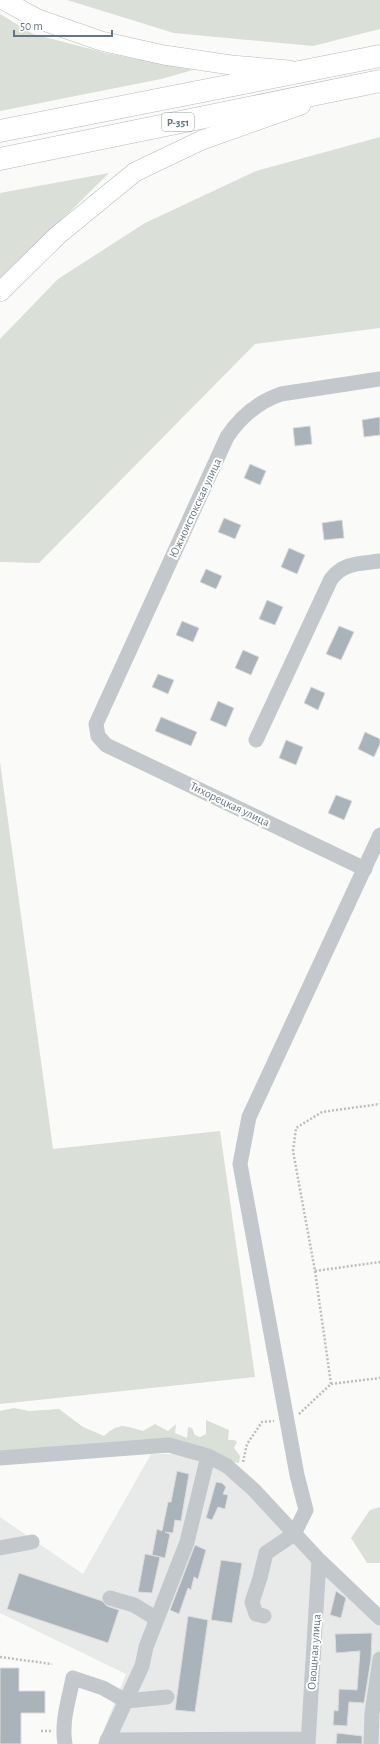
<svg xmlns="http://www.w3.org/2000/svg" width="380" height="1744" viewBox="0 0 380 1744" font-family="'Alegreya Sans',sans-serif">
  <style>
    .built { fill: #e8e9e9 }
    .green { fill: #dadfd7 }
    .building { fill: #aab3b9; stroke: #dcdcda }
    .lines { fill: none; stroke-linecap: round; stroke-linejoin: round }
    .major-casing { stroke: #b5babe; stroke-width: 20 }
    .highway-casing { stroke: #b4b9bd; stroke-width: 23 }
    .path { stroke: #bbbfc2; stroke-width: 2.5; stroke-dasharray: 2 2; stroke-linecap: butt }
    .minor { stroke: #c3c8cc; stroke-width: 15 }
    .major { stroke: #fff; stroke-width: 19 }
    .highway { stroke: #fff; stroke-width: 22 }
    .labels { text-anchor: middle; stroke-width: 4; stroke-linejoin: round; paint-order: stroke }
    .shield { fill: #fff; stroke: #939fa8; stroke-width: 1 }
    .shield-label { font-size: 11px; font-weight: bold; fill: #657683 }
    .street-label { font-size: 12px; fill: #657683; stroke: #fff }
  </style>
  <rect width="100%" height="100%" fill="#fafaf8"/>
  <!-- built -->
  <path class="built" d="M151,1454H194L238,1477L380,1624V1744H98L126,1674L0,1613V1517L83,1574Z"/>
  <!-- green -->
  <path class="green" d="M67,0H380V29L313,46L174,33Z
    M0,14L33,34L106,53L193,70L161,79L0,111Z
    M380,137V328L255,344L39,563L0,562V339L58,279L145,223L256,171Z
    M109,173L0,281V193Z
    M0,762L53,1149L220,1131L255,1377L0,1404Z
    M14,1408L29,1411L59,1409L83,1427L104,1436C120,1422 124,1426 143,1431L155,1424L168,1431L176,1424L175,1433L187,1438L188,1427L192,1428L195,1435L200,1437L206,1434V1420L229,1430L228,1440H234L237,1442L234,1448L240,1456L239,1463L232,1462L210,1453L0,1451V1411Z
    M380,1507V1563H367L351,1538L370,1510Z"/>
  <!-- building -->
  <path class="building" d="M380,417V435L364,437L362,420Z
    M310,426L312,444L295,446L293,428Z
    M250,464L266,471L260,485L244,478Z
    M224,518L241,525L235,539L218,532Z
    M342,520L344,538L324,540L322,523Z
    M289,548L305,555L297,574L281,567Z
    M206,569L222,576L216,589L200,582Z
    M267,600L283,607L275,625L259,619Z
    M182,621L199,628L193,642L176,635Z
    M339,626L354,632L341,660L326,654Z
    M243,650L259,657L251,675L235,668Z
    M158,674L174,680L168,694L152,687Z
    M311,687L325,693L318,710L304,703Z
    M218,701L234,708L226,727L210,720Z
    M161,717L197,732L191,746L155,731Z
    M365,732L380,739V744L374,757L358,749Z
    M286,740L303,747L296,765L279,758Z
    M336,795L352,801L344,820L328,813Z
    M177,1471L189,1474L181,1521L175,1520L173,1533L165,1532L170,1534L165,1558L152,1555L157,1529L162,1531L168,1502H171Z
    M216,1482L222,1483L226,1487L223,1494L228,1495L225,1509L218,1507L212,1520L206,1518Z
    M195,1545L206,1550L198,1579L194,1577L191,1590L188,1588L179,1614L170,1610Z
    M145,1554L160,1557L152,1593L138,1592Z
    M221,1560L242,1563L232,1623L211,1620Z
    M19,1573L102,1601L107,1606L119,1610L108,1643L7,1609Z
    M336,1591L346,1598L341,1618L330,1615Z
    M188,1616L208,1620L195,1712L175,1710Z
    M372,1633L371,1659L364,1703L349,1702L347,1726L333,1725L334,1710L338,1711L339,1689L357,1690L360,1651L336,1653L335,1634Z
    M0,1668H19V1691H45V1713H21V1744H0Z
    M337,1733L362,1736V1744H336Z"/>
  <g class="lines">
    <!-- major casing -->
    <g class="major-casing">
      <path id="major" d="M3,0L38,19L101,41L164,55L231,65L289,70
        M0,292L58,235L135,172L202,140L301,105"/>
    </g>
    <!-- highway casing -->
    <g class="highway-casing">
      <path id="highway" d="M0,131L380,56
        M0,159L380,81"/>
    </g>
    <!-- path -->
    <path class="path" d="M315,1271L380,1262
      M331,1384L315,1271L293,1151L296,1128L322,1112L380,1104
      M299,1414L331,1384L380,1378
      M243,1462L247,1444L262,1422L274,1421
      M0,1657L52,1664
      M41,1731H52"/>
    <!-- minor -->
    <path class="minor" d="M256,740L331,579C344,562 360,564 380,561
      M365,869L106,745L98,736L96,724L227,437C241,416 258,402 281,394L380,379
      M0,1458L169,1445L208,1456L227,1466L254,1490L319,1560L380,1618
      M0,1548L32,1542
      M110,1598L134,1605L157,1619
      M264,1616L256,1614L252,1602L260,1578L266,1553L294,1534L306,1510L297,1475L240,1164L249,1117L380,835
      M107,1740L308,1739
      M65,1744C61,1722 69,1699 73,1678L103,1688L126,1701L167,1697
      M106,1744L142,1666L146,1647L187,1542L208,1456
      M308,1744L319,1560
      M371,1744L372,1713L380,1659"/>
    <!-- major -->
    <use href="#major" class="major"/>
    <!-- highway -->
    <use href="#highway" class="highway"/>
  </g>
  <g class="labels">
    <!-- shield labels -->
    <rect class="shield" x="162" y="113" width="32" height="18" rx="3"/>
    <g class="shield-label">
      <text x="178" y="126">Р-351</text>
    </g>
    <!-- street labels -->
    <g class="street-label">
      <text transform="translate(195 508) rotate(-65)" y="4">Южноистокская улица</text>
      <text transform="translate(230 804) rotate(26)" y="4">Тихорецкая улица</text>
      <text transform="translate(314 1652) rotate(-86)" y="4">Овощная улица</text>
    </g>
  </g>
  <!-- scale -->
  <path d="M14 30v6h98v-6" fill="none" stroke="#657683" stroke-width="2"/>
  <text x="20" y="30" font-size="12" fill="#657683" stroke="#ffffff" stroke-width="3" paint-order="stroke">50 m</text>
</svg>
